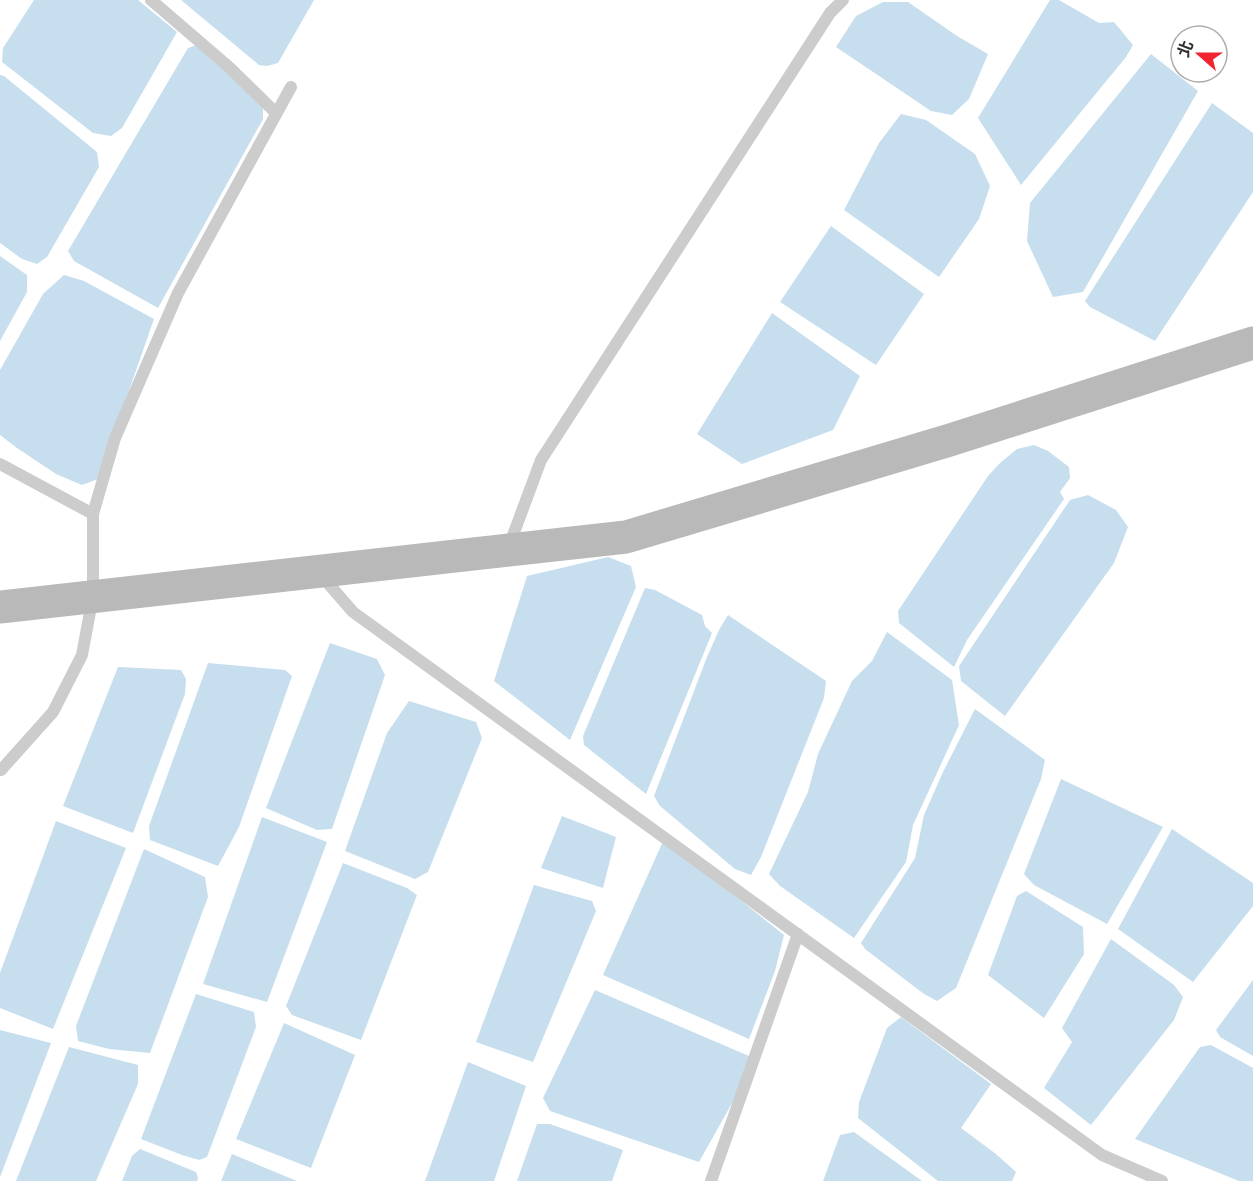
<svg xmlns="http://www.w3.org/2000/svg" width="1253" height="1181" viewBox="0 0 1253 1181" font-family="Montserrat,'Noto Sans TC',sans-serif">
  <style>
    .water { fill: #c6deee }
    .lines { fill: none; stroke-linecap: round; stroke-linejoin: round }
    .lane { stroke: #ccc; stroke-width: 12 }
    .secondary { stroke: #b9b9b9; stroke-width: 33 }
  </style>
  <rect width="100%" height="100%" fill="#fff"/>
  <!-- water -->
  <path class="water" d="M34,0H138L177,32L122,128L111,136L93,133L2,62L3,48Z
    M181,0H314L278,63L267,66L259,65Z
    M1050,0H1059L1099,23L1114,22L1133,45L1126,57L1021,185L978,118Z
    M883,2H908L957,36L988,54L969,99L952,115L931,111L836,47L856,16Z
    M199,44L263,103V119L158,308L74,261L68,251L188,48Z
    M1151,54L1198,91L1083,292L1053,297L1027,241L1030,203Z
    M0,75L4,76L97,152L99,167L47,257L37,264L22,259L0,243Z
    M1212,103L1253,133V192L1155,341L1090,307L1085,301Z
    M901,114L926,120L975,154L990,186L979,219L939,277L844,210L879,143Z
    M831,226L924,294L876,365L780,302Z
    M0,256L27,275V292L0,341Z
    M64,275L84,281L154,319L98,479L82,485L56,474L17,448L0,435V370L43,294Z
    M772,313L860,376L833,430L742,464L697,434Z
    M1034,445L1048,451L1069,467L1070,478L1060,492L1064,499L967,640L954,667L899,623L898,611L988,476L1000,463L1017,449Z
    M1088,495L1116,510L1128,527L1114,563L1005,716L961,681L959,666L1070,500Z
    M608,557L631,566L636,587L570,740L494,681L527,576Z
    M645,588L655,590L702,615L705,626L712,633L646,794L584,745L583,736Z
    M728,615L826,681L824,698L761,857L751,875L735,869L660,806L654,796L707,657L719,630Z
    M887,632L952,680L959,725L913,825L906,862L854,938L780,886L769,874L808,792L818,754L852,681L872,661Z
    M330,643L377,659L385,675L332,829L317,830L266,808Z
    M208,663L285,670L292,676L239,827L218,866L150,840L149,826Z
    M118,667L181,670L186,679L185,694L133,833L63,806Z
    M409,701L476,722L482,738L428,872L415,879L345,851L387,733Z
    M975,709L1045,760L1041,779L956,988L937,1001L924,994L865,949L861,943L915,858L924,815L943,772Z
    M1061,779L1163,827L1107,924L1034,885L1024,874Z
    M562,816L616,837L603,888L541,868Z
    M262,817L327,842L267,1002L203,984Z
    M56,821L126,848L53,1029L0,1008V973Z
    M1172,829L1253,883V906L1193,982L1118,929Z
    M664,839L784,935L775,971L749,1039L603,975Z
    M144,849L205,877L208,897L150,1053L109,1049L78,1041L76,1026Z
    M343,863L407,888L417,895L361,1040L292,1015L286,1006Z
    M534,885L592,901L596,911L533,1062L476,1042Z
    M1026,891L1083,927L1084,954L1044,1018L988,975L1017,896Z
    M1111,939L1174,985L1183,997L1174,1020L1091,1125L1044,1088L1072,1042L1062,1028Z
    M1253,980V1056L1220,1037L1216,1030Z
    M595,990L749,1056L736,1096L699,1162L550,1111L543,1098Z
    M196,994L254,1012L256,1027L207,1157L199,1160L182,1155L141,1139Z
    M901,1017L991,1084L961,1128L996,1154L1016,1172L1012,1181H938L858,1118L859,1102L887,1028Z
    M284,1023L355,1055L311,1168L236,1139Z
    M0,1030L51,1043L0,1177Z
    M1211,1045L1253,1068V1181H1239L1135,1139L1200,1047Z
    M69,1047L138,1065V1084L96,1181H16Z
    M468,1062L526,1086L494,1181H425Z
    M537,1124H550L623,1150L612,1181H517Z
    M854,1132L922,1181H823L840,1135Z
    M140,1149L196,1172L198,1178L197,1181H122L132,1156Z
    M232,1154L297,1181H221Z"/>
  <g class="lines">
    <!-- lane -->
    <path class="lane" d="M151,0L229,67L276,113
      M0,464L93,514
      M509,546L541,460L830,13L843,0
      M320,574L353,612L1102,1155L1162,1181
      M1,770L53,712L82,655L93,596V514L115,438L178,293L291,87
      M711,1181L798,934"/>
    <!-- secondary -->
    <path class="secondary" d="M0,607L626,537L950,440L1253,343"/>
  </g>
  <!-- north arrow -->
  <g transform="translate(1199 54) rotate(291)"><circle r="28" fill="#ffffff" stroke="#acacac" stroke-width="1.5"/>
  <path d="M0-4.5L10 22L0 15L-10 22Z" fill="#f12530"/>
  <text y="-9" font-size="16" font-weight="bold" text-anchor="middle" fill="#2f2f2f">北</text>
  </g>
</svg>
